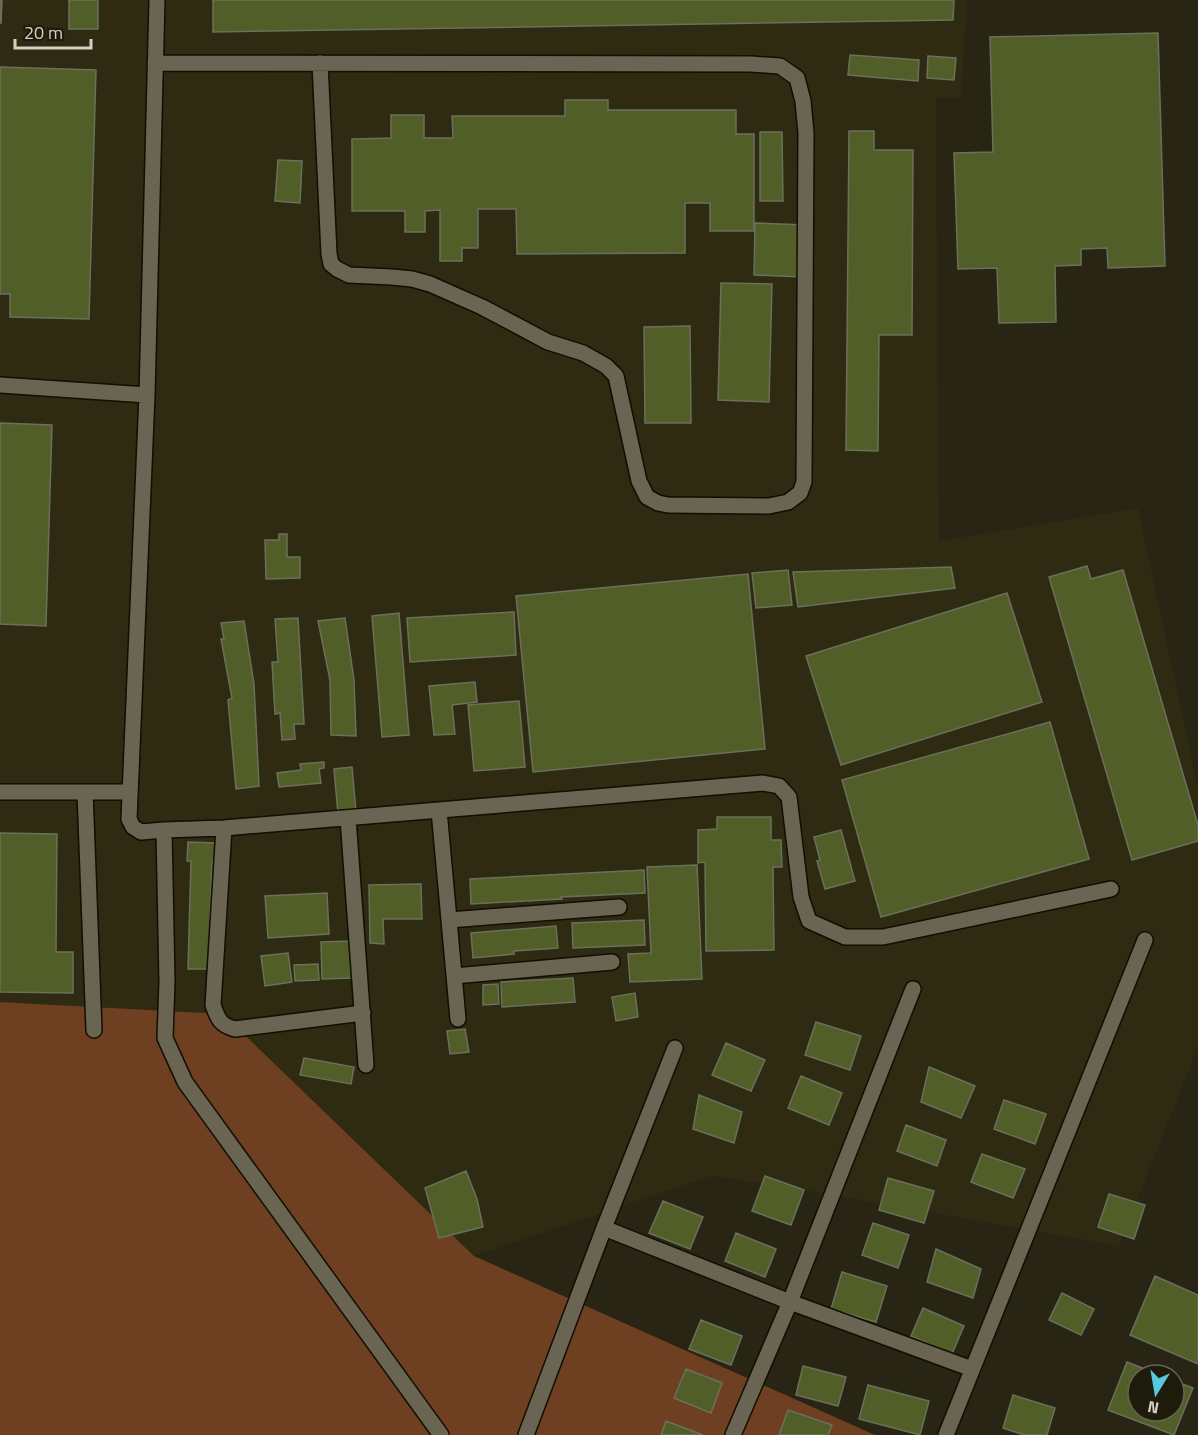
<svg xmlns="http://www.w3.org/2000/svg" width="1198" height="1435" viewBox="0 0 1198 1435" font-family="'Titillium Web',sans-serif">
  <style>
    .built { fill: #2f2a12 }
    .forest { fill: #6e3f20 }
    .building { fill: #515e27; stroke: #6b705d; stroke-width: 1.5 }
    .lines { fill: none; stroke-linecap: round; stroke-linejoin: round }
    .lane-casing { stroke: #110e02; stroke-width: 18 }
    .street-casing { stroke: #110e02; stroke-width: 18 }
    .lane { stroke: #696552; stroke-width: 15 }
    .street { stroke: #696552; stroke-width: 15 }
  </style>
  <rect width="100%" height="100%" fill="#282514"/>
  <!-- built -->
  <path class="built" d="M0,0H967L961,97L936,98L939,541L1138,508L1198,788V1047L1119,1246L804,1190L712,1176L474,1256L223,1014L0,1002Z"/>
  <!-- forest -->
  <path class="forest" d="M0,1002L223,1014L474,1256L875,1435H0Z"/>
  <!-- building -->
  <path class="building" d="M0,0H2L1,23L0,22Z
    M69,0H98V29H69Z
    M213,0H954L953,20L213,32Z
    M1158,33L1165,266L1108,268L1107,248L1081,249V265L1055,266L1056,322L999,323L997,268L958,269L954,153L993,152L990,37Z
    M850,55L919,60L918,81L848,75Z
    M928,56L956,58L954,80L927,78Z
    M0,67L96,70L89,319L10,317V294H0Z
    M565,100H608V110H736V134H754V231H710V203H685V253L517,254L516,209H478V248H462V261H440V210L425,211V232H405V211H352V139L391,138V115H424V138H453L452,116H565Z
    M849,131H874V150H913L912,335H879L878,451L846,450Z
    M760,132H782L783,201H760Z
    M278,160L302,161L300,203L275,201Z
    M755,223L804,225L802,277L754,275Z
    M721,283L772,284L769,402L718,400Z
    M690,326L691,423H645L644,327Z
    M0,423L52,425L46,626L0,624Z
    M279,534H287V557H300V578L266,579L265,540H279Z
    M1087,566L1091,579L1123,570L1198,825V841L1132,860L1049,577Z
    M951,567L955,588L798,607L793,572Z
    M788,570L792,605L756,608L752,573Z
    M748,574L765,749L533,772L516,596Z
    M1007,593L1042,702L841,765L806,656Z
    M514,612L516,655L410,662L407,618Z
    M399,613L409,735L382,737L372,616Z
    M298,618L304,724H294L295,739L282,740L280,713L275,714L272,662H278L275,619Z
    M345,618L354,680L356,736L331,735L330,680L318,621Z
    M244,621L254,684L259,786L236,789L228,700L232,698L221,639H224L221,623Z
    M475,682L477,702L452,705L455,734L434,735L429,686Z
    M519,701L525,767L474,771L468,705Z
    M1050,722L1089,859L881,917L842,780Z
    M324,762V768L319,769L321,783L279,787L277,773L301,770L300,764Z
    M352,767L356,812L338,814L334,769Z
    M717,817H771V840H781L782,867H773L774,950L706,951L705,862L698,863V830L717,829Z
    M841,830L855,881L825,889L817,861L820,860L814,837Z
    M0,833L57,834L56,952H73V993L0,992Z
    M188,842L215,843V862H212L208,969H188L191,861H187Z
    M697,865L702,979L630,982L628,954L651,953L647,867Z
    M644,870L645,893L561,897L562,899L471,904L470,879Z
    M421,884L422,919H383L384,944L370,943L369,885Z
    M327,893L329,934L268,938L265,896Z
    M644,920L645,945L573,948L572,923Z
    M556,926L558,948L514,951V954L473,958L471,933Z
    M351,941L352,978L322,979L321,942Z
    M288,953L292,982L265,986L261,956Z
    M318,964L319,980L295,981L294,965Z
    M573,978L575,1002L502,1007L501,982Z
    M498,984L499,1004L483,1005V985Z
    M635,993L638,1017L616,1021L612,997Z
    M816,1022L861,1036L850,1070L805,1055Z
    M465,1029L469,1052L450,1054L447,1031Z
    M726,1043L765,1060L751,1091L712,1075Z
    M304,1058L354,1067L351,1084L300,1075Z
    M929,1067L975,1086L961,1118L921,1102Z
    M801,1076L842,1093L829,1125L788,1108Z
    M699,1095L742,1112L734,1143L693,1129Z
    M1004,1100L1046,1114L1035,1144L994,1129Z
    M906,1125L946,1140L937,1166L897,1151Z
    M982,1154L1025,1169L1013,1198L971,1182Z
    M466,1171L477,1199L483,1227L439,1238L425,1188Z
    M765,1176L804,1190L791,1225L752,1211Z
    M888,1178L934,1191L924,1223L879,1210Z
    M1109,1194L1145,1205L1134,1239L1098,1227Z
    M663,1201L703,1217L690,1249L649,1233Z
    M873,1223L909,1235L898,1268L862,1255Z
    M736,1233L776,1249L765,1277L725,1261Z
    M936,1249L981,1269L973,1298L927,1282Z
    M842,1272L887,1286L876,1322L831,1309Z
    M1155,1276L1198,1295V1364L1130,1335Z
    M1062,1293L1094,1309L1081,1335L1049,1320Z
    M923,1308L964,1326L952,1354L911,1336Z
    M701,1320L742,1336L731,1365L689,1349Z
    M1127,1362L1160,1375H1138V1411H1174V1381L1193,1388L1174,1435L1108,1410Z
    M803,1366L846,1377L838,1406L796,1395Z
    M686,1369L722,1383L711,1413L674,1398Z
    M868,1385L929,1401L920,1435L859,1419Z
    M1013,1395L1055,1408L1047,1435H1024L1003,1428Z
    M788,1410L832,1425L828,1435H779Z
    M666,1421L703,1435H661Z"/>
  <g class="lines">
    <!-- lane casing -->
    <g class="lane-casing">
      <path id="lane" d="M157,0L147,395L129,819L133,827L141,832L164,830L224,828L763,783L779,786L789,797L801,897L809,921L845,937H883L1111,889
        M155,63L751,64L780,66L797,78L803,101L806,133L804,482L800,493L788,502L769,506L668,505L658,503L647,497L639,481L616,376L606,366L583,353L548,342L482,307L430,284L412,279L392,277L349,275L337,269L331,264L329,254L320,63
        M0,385L147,395
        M0,792H130
        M85,792L94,1030
        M439,810L458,1019
        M348,818L366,1065
        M224,828L213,1005C218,1019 220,1025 235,1029L363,1013
        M164,830L167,982L165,1038L185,1082L441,1435
        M449,920L619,907
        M454,976L612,962"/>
    </g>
    <!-- street casing -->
    <g class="street-casing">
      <path id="street" d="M604,1228L790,1302L972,1369
        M526,1435L604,1228L675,1048
        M733,1435L790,1302L913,989
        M946,1435L1145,940"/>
    </g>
    <!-- lane -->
    <use href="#lane" class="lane"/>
    <!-- street -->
    <use href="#street" class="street"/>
  </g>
  <!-- north arrow -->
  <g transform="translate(1156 1393) rotate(191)"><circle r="28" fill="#1f1b0b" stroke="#676456" stroke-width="1.5"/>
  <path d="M0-4.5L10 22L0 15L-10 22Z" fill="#55cadf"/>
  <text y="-9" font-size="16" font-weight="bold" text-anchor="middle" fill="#d3d1c7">N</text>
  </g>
  <!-- scale -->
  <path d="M15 39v9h76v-9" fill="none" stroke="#d3d1c7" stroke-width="3"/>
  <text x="24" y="39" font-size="18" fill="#d3d1c7" stroke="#1f1b0b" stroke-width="4.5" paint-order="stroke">20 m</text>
</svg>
